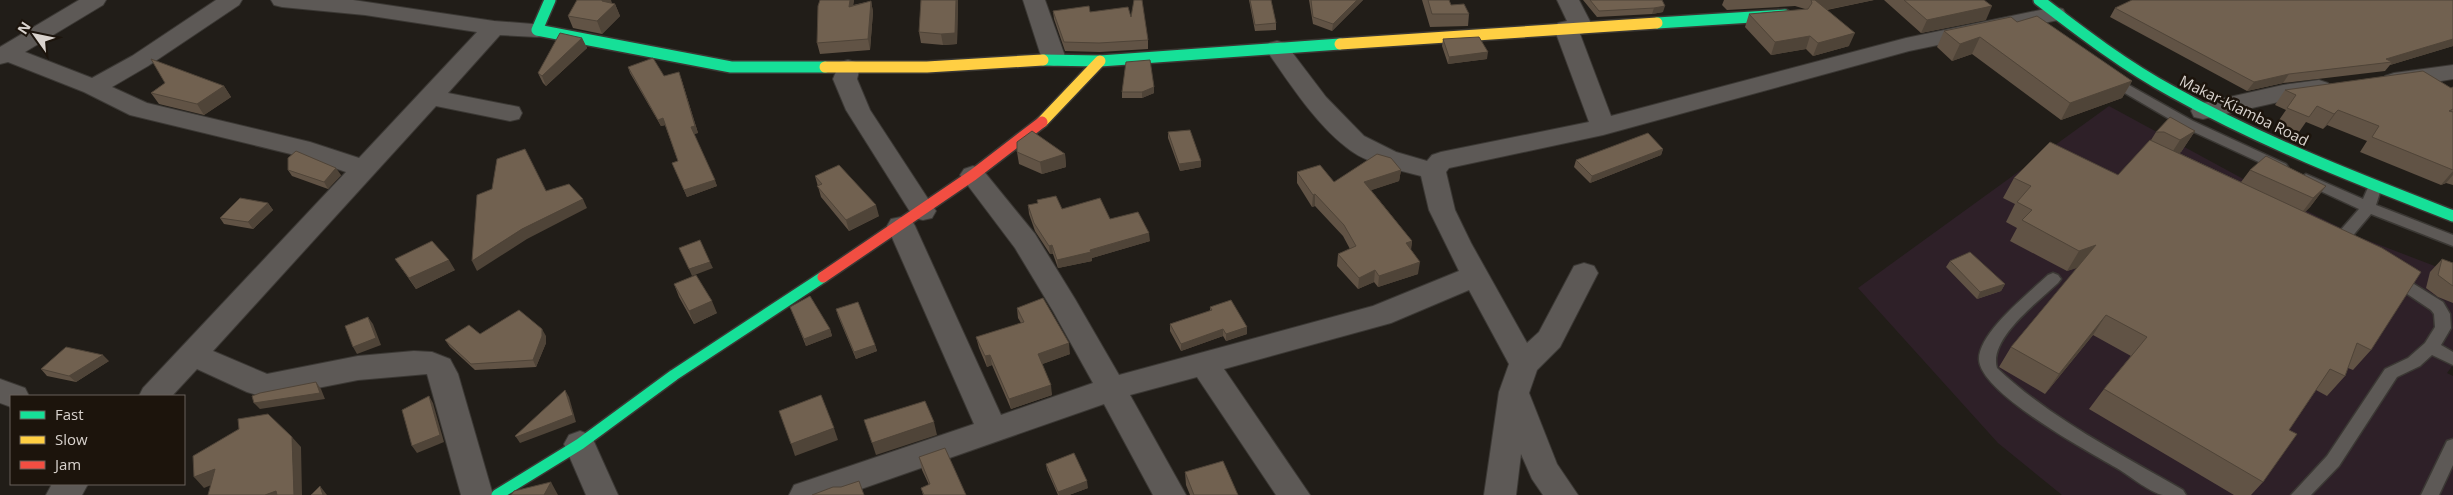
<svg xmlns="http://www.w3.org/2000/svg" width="2453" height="495" viewBox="0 0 2453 495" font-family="'Open Sans',sans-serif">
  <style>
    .industrial { fill: #2e2028 }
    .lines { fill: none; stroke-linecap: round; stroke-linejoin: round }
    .lane-casing { stroke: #3b3834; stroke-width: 3 }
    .street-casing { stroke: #3b3834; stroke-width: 2 }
    .fast-casing { stroke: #3b3834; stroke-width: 14 }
    .slow-casing { stroke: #3b3834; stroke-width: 14 }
    .jam-casing { stroke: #3b3834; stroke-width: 14 }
    .lane { fill: #5d5956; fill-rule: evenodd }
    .street { fill: #5d5956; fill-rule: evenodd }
    .fast { stroke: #16e098; stroke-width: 11 }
    .slow { stroke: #ffcf43; stroke-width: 11 }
    .jam { stroke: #f24e42; stroke-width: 11 }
    .wall { fill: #615345 }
    .shaded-wall { fill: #4f4438 }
    .building { fill: #716150; stroke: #4f4438 }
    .labels { text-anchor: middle; stroke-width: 5; stroke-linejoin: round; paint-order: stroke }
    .street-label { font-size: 15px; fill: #d9d3ce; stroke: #1c140c }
  </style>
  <rect width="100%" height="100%" fill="#211d18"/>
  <!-- industrial -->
  <path class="industrial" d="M2109,106L2247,181L2359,237L2453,273V365L2447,373L2453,376V495H2062L1998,443L1858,288Z"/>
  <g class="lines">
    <!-- lane casing -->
    <g class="lane-casing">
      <path id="lane" d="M2111,75L2193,121L2286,164L2288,167L2286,170H2276L2183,127L2106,82L2104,79L2106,76Z
        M2306,174L2363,199L2370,183H2380L2382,186L2376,205L2453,235V246L2371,214L2345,245L2343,250H2333L2329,245L2331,241L2359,209L2301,182L2299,179Z
        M2393,271L2443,302L2450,314L2451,328L2441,345L2453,352V365L2432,355L2420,366L2397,377L2339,466L2311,495H2291L2327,456L2385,369L2408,358L2425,343L2435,327L2434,314L2431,310L2388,281L2385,277L2388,273Z
        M2053,273L2058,275L2061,279L2058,283C2039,301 1988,339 1997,368C2051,419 2119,453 2183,490L2186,495C2179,495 2170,495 2163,495C2151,493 2131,477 2120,470C2091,453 1979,393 1979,359C1979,332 2029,293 2048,275Z
        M2453,439V465L2439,495H2421L2447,441Z"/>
    </g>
    <!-- street casing -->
    <g class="street-casing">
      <path id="street" d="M79,0H106L103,5L25,52L92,78L132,56L216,0H242L239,5L148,66L112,87L147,103L310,142L359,158L477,32L365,15L282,7L274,5L271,0H353L494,21L545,25L549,30L545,35L537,37L500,35L448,93L519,107L522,113L519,119L510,121L436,106L213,351L267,374L358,356L414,351L432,352L450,359L458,374L493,495H461L427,374L358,380L267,398L247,392L197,369L172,396H139L143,388L346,172L303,157L130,115L84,92L8,62L0,64V47Z
        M1023,0H1045L1066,59L1062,64L1054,66L1046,64L1042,59Z
        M1557,0H1579L1593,27L1589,32L1580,34L1611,116L1906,38L2055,7L2063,9L2066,14L2063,19L1909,51L1603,135L1449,168L1446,172L1455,210L1471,243L1527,343L1539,332L1574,266L1584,263L1594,266L1598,273L1560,347L1537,370L1529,393L1557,464L1578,495H1543L1532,479L1521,454L1516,495H1484L1499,392L1509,364L1469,290L1391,323L1224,369L1310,495H1276L1197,377L1130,395L1186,495H1153L1104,404L844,495H789L794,485L974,424L887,226L891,219L901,217L911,219L915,226L1001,415L1093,383L1053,311L1015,248L960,175L964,169L973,166L982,169L1035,234L1075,299L1119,375L1373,306L1459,271L1429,210L1421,176C1396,169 1366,164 1346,147C1314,122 1288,81 1265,48L1269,43L1277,41L1285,43L1326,97L1364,136L1396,152L1427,161L1432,155L1441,152L1589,122L1554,28L1558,23L1567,21Z
        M848,60L856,62L860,67L857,79L870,110L936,211L932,218L923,220L914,218L846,110L833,79L840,62Z
        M2453,65V79L2394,89L2385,86L2382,81L2385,76L2394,73Z
        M2319,80L2328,83L2331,88L2328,93L2283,101L2203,119L2194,117L2191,111L2194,105L2203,103L2283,85Z
        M0,379L25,388L29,396H11V407L0,403Z
        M580,431L591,435L618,495H586L564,444L569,435Z
        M52,484H88L82,495H46Z"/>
    </g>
    <!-- fast casing -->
    <g class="fast-casing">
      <path id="fast" d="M550,0L537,30L731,67H825
        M2039,0C2082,33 2125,66 2173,92C2262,142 2358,179 2453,216
        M1657,23L1785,15
        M1043,60L1100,61L1340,44
        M497,495L580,444L674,375L823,277"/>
    </g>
    <!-- slow casing -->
    <g class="slow-casing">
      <path id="slow" d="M1340,44L1657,23
        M825,67H927L1043,60
        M1042,122L1100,61"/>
    </g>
    <!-- jam casing -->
    <g class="jam-casing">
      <path id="jam" d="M823,277L973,175L1042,122"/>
    </g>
    <!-- lane -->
    <use href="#lane" class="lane"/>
    <!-- street -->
    <use href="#street" class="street"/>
    <!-- fast -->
    <use href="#fast" class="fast"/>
    <!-- slow -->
    <use href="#slow" class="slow"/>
    <!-- jam -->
    <use href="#jam" class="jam"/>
  </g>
  <!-- wall -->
  <path class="wall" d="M820,0H854L853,5L871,1L873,12L870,50L820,54L817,43Z
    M921,0H958L957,44L943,45L921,43L919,32Z
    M1249,0H1271L1276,23V30L1255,31Z
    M1309,0H1363L1332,31L1313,24Z
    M1422,0H1449L1451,5L1469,14L1468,26L1430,27Z
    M1583,0H1662L1663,12L1652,14L1597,17Z
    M1724,0H1874L1827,10L1849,46L1813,56L1806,49L1771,55L1745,27L1749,14L1805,9L1795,6L1727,10L1722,5Z
    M1884,0H1984L1986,20L1921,33Z
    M2453,0V46L2390,65L2385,71L2283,83L2247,91L2110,17L2115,8Z
    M612,3L615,4L620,16L602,34L573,28L568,16Z
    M1053,11L1090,12L1131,17L1148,40V49L1100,52L1065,51L1054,19Z
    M2017,22L2132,81L2122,98L2061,120L1972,54L1952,61L1937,47L1944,31Z
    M582,38L587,48L546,86L543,83L538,73Z
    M1443,39L1487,59L1448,64L1442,46Z
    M628,67L664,76L681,78L698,133L694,134L717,186L687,197L672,163L678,161L665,125L661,126L630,73Z
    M165,83L224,86L231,97L204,115L159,104L151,93Z
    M1154,87V93L1142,98H1122V92Z
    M2453,87V185L2446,183L2441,185L2360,152L2367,141L2327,125L2323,129L2306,122L2299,132L2277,123L2286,110L2275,105L2285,90L2451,88Z
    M2195,131L2181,152L2179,153L2241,182L2250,170L2326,186L2310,207L2305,212L2371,350L2353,370L2348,368L2345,376L2327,396L2316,390L2289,430L2263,482L2251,495H2234L2089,409L2104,389L2131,356L2093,335L2045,394L1999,367L2011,347L2078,267L2067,271L2010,241L2017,228L2006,222L2015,204L2003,198L2014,178L2118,175L2151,140L2156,132Z
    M1168,132L1201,167L1180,171L1168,138Z
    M1663,149L1661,155L1590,183L1574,167L1576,160Z
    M1017,152L1065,154L1066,167L1042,174L1019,164Z
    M288,170L341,175L328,189L292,176Z
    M1401,170L1399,181L1371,190L1412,241L1411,250L1418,274L1378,287L1374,282L1358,289L1337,266L1338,254L1350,249L1343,236L1315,206L1312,207L1297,183V172L1334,182Z
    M815,176L879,216L849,231L821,197Z
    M268,203L273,210L253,229L224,224L220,218Z
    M1028,205L1062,209L1110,219L1150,241L1092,258V261L1058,268L1053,254H1050L1035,231L1029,214Z
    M395,259L455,270L416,289Z
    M2442,259L2453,263V303L2438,297L2426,288L2430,272Z
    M1950,261L2005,284L2001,291L1977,299L1946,267Z
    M674,284L717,313L694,324L679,297Z
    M790,307L830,329L832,336L806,346Z
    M1210,307L1247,334L1226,341L1223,336L1181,351L1170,331V324L1210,311Z
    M1017,308L1070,354L1042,364L1052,395L1011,409L992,365L987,367L979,348L976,337L1021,323L1018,318Z
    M836,309L875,345L877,351L856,359L838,316Z
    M480,334L546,336V343L536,367L475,370L450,347L445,340Z
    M109,361L76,382L47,376L41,369Z
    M919,457L966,495H923L921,488L929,485L922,470Z
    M1046,464L1088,488L1069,495H1058L1047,470Z
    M1185,472L1238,495H1190L1186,485Z"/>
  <!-- shaded-wall -->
  <path class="shaded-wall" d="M602,0H611L612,3L615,4L620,16L602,34L597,21Z
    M850,0H854L851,18L849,7Z
    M956,0H958L957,44L943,45L941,34Z
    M1357,0H1363L1332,31L1333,24Z
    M1815,0H1874L1810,13Z
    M871,1L873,12L870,50L868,39Z
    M1665,6L1663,12L1652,14L1654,8Z
    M1992,6L1986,20L1921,33L1927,20Z
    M1855,33L1849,46L1813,56L1818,43Z
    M1810,36L1806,49L1771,55L1775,42Z
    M1980,37L1972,54L1952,61L1960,44Z
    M582,38L587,48L546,86L542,76Z
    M2453,39V46L2390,65L2392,62L2386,59Z
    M1488,52L1487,59L1448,64L1449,57Z
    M2289,74L2283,83L2247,91L2254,82Z
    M681,78L698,133L693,134L691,127Z
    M2132,81L2122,98L2061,120L2070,103Z
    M224,86L231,97L204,115L197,104Z
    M1154,87V93L1142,98V92Z
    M2338,110L2327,125L2323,129L2334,114Z
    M663,118L666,125L661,126L658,120Z
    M2195,131L2181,152L2167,160L2180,140Z
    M1663,149L1661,155L1590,183L1592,176Z
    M1065,154L1066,167L1042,174L1040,162Z
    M1201,161V167L1180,171L1179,164Z
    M336,168L341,175L328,189L324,182Z
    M1401,170L1399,181L1363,193L1364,182Z
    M2453,171V175L2446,183L2441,185Z
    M715,180L717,186L687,197L684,190Z
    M2326,186L2310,207L2297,219L2313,198Z
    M1315,194V206L1312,207L1313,195Z
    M583,199L587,208L527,239L477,271L472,261L522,229Z
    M268,203L273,210L253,229L248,222Z
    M876,205L879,216L849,231L846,220Z
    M1149,233L1150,241L1092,258V261L1058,268L1057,260Z
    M1412,241L1410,253L1406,243Z
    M1052,245L1053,254H1050L1049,246Z
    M2096,245L2084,266L2067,271L2079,251Z
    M449,260L455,270L416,289L409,278Z
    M710,262L713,268L692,276L689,269Z
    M1420,262L1418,274L1378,287L1379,276Z
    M1375,270L1374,282L1358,289L1359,278Z
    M2005,284L2001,291L1977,299L1980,292Z
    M712,301L717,313L694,324L689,311Z
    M2106,315L2093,335L2045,394L2059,374Z
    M368,317L373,324L381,345L357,354L353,347Z
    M1247,327V334L1226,341V334Z
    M542,329L546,336V343L536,367L533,360Z
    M830,329L832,336L806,346L804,339Z
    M1223,329V336L1181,351V344Z
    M1069,343L1070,354L1040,365L1038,354Z
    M875,345L877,351L856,359L854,352Z
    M103,355L109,361L76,382L69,376Z
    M990,355L992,365L987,367L985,356Z
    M316,382L321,389L325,399L260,409L254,403Z
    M1051,385L1052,395L1011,409L1009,399Z
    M565,390L569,397L576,422L520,443L516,437Z
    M429,396L433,403L444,442L417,453L412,446Z
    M934,422L937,435L876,455L872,443Z
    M834,428L838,440L795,456L791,444Z
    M292,437L301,447L302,495H294Z
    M215,469L224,480L204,488L194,477Z
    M1087,481L1088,488L1069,495H1059L1058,492Z
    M551,482L558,495H544Z
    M320,486L327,495H323Z
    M276,491L279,495H265Z"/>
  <!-- building -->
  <path class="building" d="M577,0H602V1L615,4L597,21L568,16Z
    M820,0H850L849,7L871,1L868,39L817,43L818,6Z
    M921,0H956L955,33L941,34L919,32Z
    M1134,0H1142L1148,40L1099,43L1064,42L1053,11L1089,6L1090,12L1128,7L1131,17Z
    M1250,0H1271L1276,23L1255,25Z
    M1311,0H1357L1333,24L1313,17Z
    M1428,0H1449L1451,5L1464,4L1469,14H1432Z
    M1590,0H1662L1665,6L1654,8L1599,11Z
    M1811,0H1815L1855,33L1818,43L1810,36L1775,42L1749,14L1808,9L1812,3Z
    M1904,0H1984L1992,6L1927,20Z
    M2132,0H2453V39L2386,59L2392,62L2289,74L2254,82L2115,8Z
    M2037,16L2132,81L2070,103L1980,37L1960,44L1944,31L2011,17L2017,22Z
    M560,33L582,38L542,76L538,73Z
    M1479,37L1488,52L1449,57L1443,39Z
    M653,58L664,76L679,72L695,126L691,127L715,180L684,190L672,163L678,161L663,118L658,120L628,67Z
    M151,59L224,86L197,104L151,93L165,83Z
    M1150,60L1154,87L1142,92H1122L1126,62Z
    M2423,71L2451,88L2453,87V109L2449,111L2453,112V170L2372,137L2379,126L2338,110L2334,114L2317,106L2309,117L2287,108L2296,95L2285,90Z
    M2170,117L2195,131L2180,140L2164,132H2156Z
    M1190,130L1201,161L1179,164L1168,132Z
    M1032,131L1065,154L1040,162L1017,152V142Z
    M1648,133L1663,149L1592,176L1576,160Z
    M2150,140L2382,248L2421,272L2371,350L2357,343L2345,376L2330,369L2289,430L2297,434L2263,482L2104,389L2147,337L2106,315L2059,374L2011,347L2096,245L2079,251L2022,220L2032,210L2017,202L2031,186L2014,178L2050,142L2118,175Z
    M525,149L546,191L569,184L583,199L522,229L472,261L477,195L492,189L497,159Z
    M296,151L336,168L324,182L288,170V158Z
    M1377,154L1391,158L1401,170L1364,182L1412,241L1406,243L1420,262L1379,276L1375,270L1359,278L1338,254L1356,246L1344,225L1315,194L1313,195L1297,172L1320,165L1334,182Z
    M2266,156L2326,186L2313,198L2250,170Z
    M839,165L876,205L846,220L817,186L822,184L815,176Z
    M1056,196L1062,209L1100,198L1110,219L1138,212L1149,233L1090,250L1091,252L1057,260L1052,245L1049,246L1034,223L1028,205L1038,203L1037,200Z
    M240,198L268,203L248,222L220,218Z
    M700,240L710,262L689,269L679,248Z
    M432,241L449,260L409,278L395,259Z
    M1970,252L2005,284L1980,292L1950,261Z
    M2442,259L2453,263V286L2450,284L2438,275Z
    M696,275L712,301L689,311L674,284Z
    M810,296L830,329L804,339L790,307Z
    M1043,298L1069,343L1038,354L1051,385L1009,399L990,355L985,356L976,337L1024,322L1017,308Z
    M1231,300L1247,327L1226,334L1223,329L1181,344L1170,324L1212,310L1210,307Z
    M858,302L875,345L854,352L836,309Z
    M519,310L542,329V336L533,360L471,364L445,340L469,325L480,334Z
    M368,317L376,338L353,347L345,326Z
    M66,347L103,355L69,376L41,369Z
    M316,382L320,393L254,403L252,396L260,393Z
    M565,390L573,415L516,437L515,436Z
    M821,395L834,428L791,444L779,411Z
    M429,396L440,435L412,446L402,410Z
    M925,401L934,422L872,443L864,420Z
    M268,414L292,437L294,495H277L276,491L265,495H208L215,469L194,477L193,456L239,429L238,419Z
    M945,448L966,495H924L921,488L930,484L919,457Z
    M1074,453L1087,481L1058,492L1046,464Z
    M1223,461L1238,495H1194L1185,472Z
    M859,481L864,495H812L833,487H841Z
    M551,482L544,495H511L514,491Z
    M320,486L323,495H311Z"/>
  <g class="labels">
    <!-- street labels -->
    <g class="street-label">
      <text transform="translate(2244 111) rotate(26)" y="5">Makar-Kiamba Road</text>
    </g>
  </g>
  <!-- legend -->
  <rect x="10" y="395" width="175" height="90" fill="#1c140c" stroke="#68605a"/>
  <rect x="20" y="411" width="25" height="8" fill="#16e098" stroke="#68605a"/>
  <text x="55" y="420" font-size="15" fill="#d9d3ce">Fast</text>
  <rect x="20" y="436" width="25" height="8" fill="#ffcf43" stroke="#68605a"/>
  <text x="55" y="445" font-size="15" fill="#d9d3ce">Slow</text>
  <rect x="20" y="461" width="25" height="8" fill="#f24e42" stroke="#68605a"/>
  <text x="55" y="470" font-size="15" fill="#d9d3ce">Jam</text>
  <!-- north arrow -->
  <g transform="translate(35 35) rotate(303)" stroke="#1c140c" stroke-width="4" paint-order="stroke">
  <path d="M0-4L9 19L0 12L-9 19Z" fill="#d9d3ce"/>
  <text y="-8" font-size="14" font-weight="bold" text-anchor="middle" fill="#d9d3ce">N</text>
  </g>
</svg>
